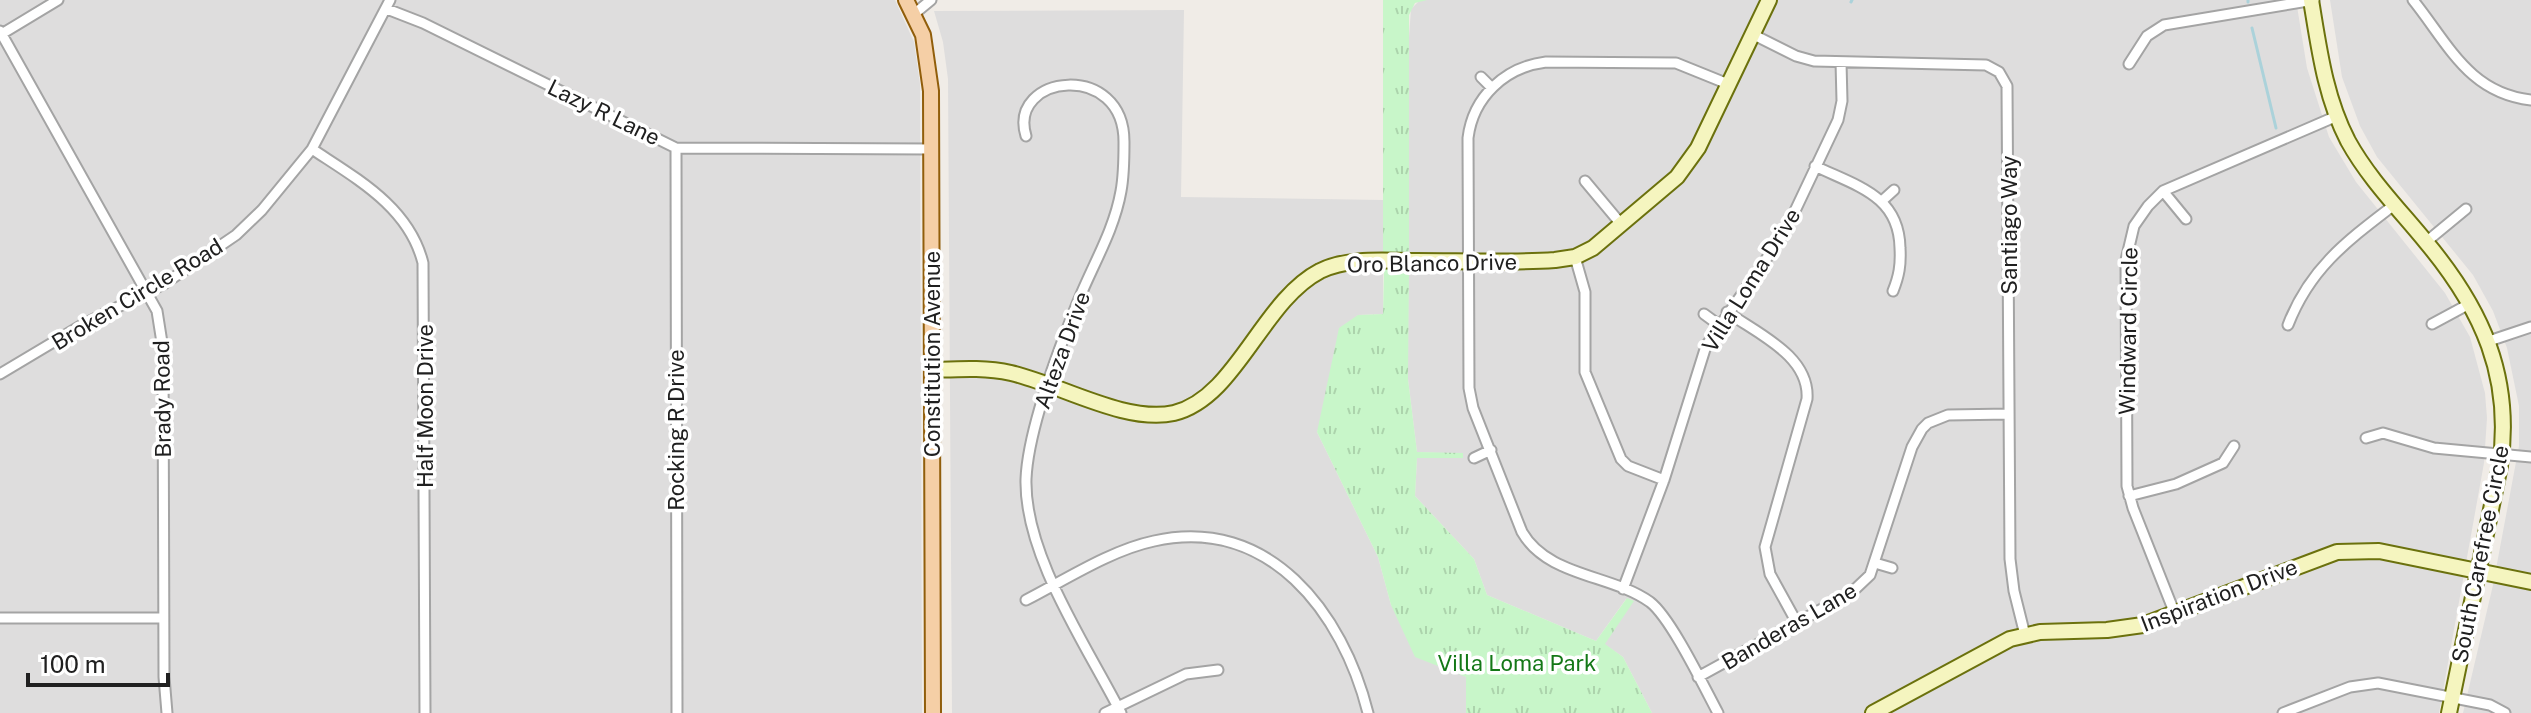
<svg xmlns="http://www.w3.org/2000/svg" width="2531" height="713" viewBox="0 0 2531 713" font-family="'Public Sans',sans-serif">
  <style>
    .residential { fill: #dedddd }
    .park { fill: url(#park-tufts) }
    .lines { fill: none; stroke-linecap: round; stroke-linejoin: round }
    .stream { stroke: #abd2da; stroke-width: 3 }
    .street-casing { stroke: #a4a4a4; stroke-width: 13 }
    .secondary-casing { stroke: #6b710d; stroke-width: 18 }
    .primary-casing { stroke: #915e0b; stroke-width: 18 }
    .street { stroke: #fff; stroke-width: 9 }
    .secondary { stroke: #f5f5bf; stroke-width: 14 }
    .primary { stroke: #f5cfa6; stroke-width: 14 }
    .labels { text-anchor: middle; stroke-width: 7; stroke-linejoin: round; paint-order: stroke }
    .street-label { font-size: 22px; fill: #202020; stroke: #fff }
    .park-label { font-size: 22px; fill: #147817; stroke: #fff }
  </style>
  <defs>
    <pattern id="park-tufts" width="24" height="20" patternUnits="userSpaceOnUse" patternTransform="scale(2)"><rect width="24" height="20" fill="#c8f6c9"/><path d="M3 7l-1-3M5 7V3M7 7l1-3M15 17l-1-3M17 17v-4M19 17l1-3" fill="none" stroke="#acd3ac"/></pattern>
  </defs>
  <rect width="100%" height="100%" fill="#f0ece7"/>
  <!-- residential -->
  <path class="residential" d="M0,0H895L914,42L920,84L922,713H0Z
    M1420,0H2296L2307,68L2329,137L2356,182L2445,293L2470,337L2485,393L2487,418L2484,463L2439,713H1652L1623,657L1604,644L1633,601L1626,599L1596,641L1487,595L1474,559L1415,496L1417,458H1463V454L1417,452L1408,379L1409,37L1411,9Z
    M2330,0H2531V713H2463L2493,585L2519,446V406L2507,348L2493,311L2473,275L2377,157L2360,126L2342,77Z
    M1184,10L1181,197L1383,200V314L1358,315L1317,432L1378,557L1391,605L1466,677V713H952L948,79L943,42L934,11Z"/>
  <!-- park -->
  <path class="park" d="M1383,0H1427L1415,3L1409,15V253H1383Z
    M1384,269H1409L1408,379L1417,452L1463,453V458H1417L1415,496L1474,559L1487,595L1596,641L1627,598L1634,601L1605,644L1623,657L1652,713H1466V677L1415,657L1391,605L1378,557L1317,432L1339,328L1358,315L1383,314Z"/>
  <g class="lines">
    <!-- stream -->
    <path class="stream" d="M2248,0V2
      M1851,2L1852,0
      M2252,28L2276,128"/>
    <!-- street casing -->
    <g class="street-casing">
      <path id="street" d="M2413,0C2449,45 2469,93 2531,100
        M387,9L423,23L676,148L931,149
        M914,14L931,0
        M0,31L157,311L163,349L164,677L167,713
        M1752,34L1796,56L1814,61L1986,65L1999,72L2007,86L2010,559L2014,591L2025,635
        M0,35L58,0
        M2129,64L2147,36L2164,25L2314,0
        M1481,77L1492,88
        M1026,136C1007,74 1125,60 1124,143C1124,159 1124,175 1121,191C1114,231 1092,266 1077,304C1058,351 1028,430 1026,479C1024,555 1087,646 1121,713
        M676,148L677,713
        M312,149C357,179 409,207 423,263L425,713
        M1815,166C1856,186 1899,195 1900,248C1901,265 1899,276 1893,291
        M1585,181L1621,224
        M2163,191L2186,219
        M1883,200L1894,190
        M2426,242L2466,209
        M1575,257L1585,292V372L1621,459L1628,466L1664,480
        M1727,312C1758,334 1810,356 1807,399L1765,547L1770,574L1797,623
        M1704,314L1719,325
        M2432,324L2471,303
        M2288,325C2310,268 2347,241 2394,205
        M2489,341L2531,327
        M0,374L82,325L164,284L236,235L262,210L312,149L390,0
        M2366,438L2383,433L2434,448L2531,457
        M1474,458L1491,450
        M2129,496L2176,484L2223,463L2234,446
        M1875,563L1892,568
        M1623,589L1664,480L1706,346L1785,232L1838,120L1842,101L1841,62
        M1026,600C1065,580 1111,550 1154,541C1269,515 1343,613 1368,713
        M2175,614L2133,508L2127,486L2126,260L2134,226L2148,206L2163,191L2337,116
        M0,618H163
        M1698,677L1851,593L1870,575L1912,447L1922,429L1928,423L1948,415L2009,414
        M1105,713L1186,674L1218,670
        M1718,713C1704,687 1671,618 1650,602C1611,574 1548,577 1522,532L1473,408L1469,388L1468,138C1473,97 1505,67 1546,62L1676,63L1728,84
        M2283,713L2350,687L2378,683L2490,705L2505,713"/>
    </g>
    <!-- secondary casing -->
    <g class="secondary-casing">
      <path id="secondary" d="M2311,0C2319,48 2325,97 2348,141C2369,179 2399,209 2426,242C2482,309 2513,377 2500,466L2449,713
        M932,370C959,369 985,367 1011,373C1059,384 1126,424 1174,413C1236,398 1262,301 1320,271C1349,257 1384,261 1416,261C1462,261 1509,263 1555,260L1575,257L1593,248L1677,177L1698,148L1769,0
        M1873,713L2010,639L2040,632L2107,630L2143,625L2337,552L2379,551L2531,582"/>
    </g>
    <!-- primary casing -->
    <g class="primary-casing">
      <path id="primary" d="M906,0L923,35L931,91L933,713"/>
    </g>
    <!-- street -->
    <use href="#street" class="street"/>
    <!-- secondary -->
    <use href="#secondary" class="secondary"/>
    <!-- primary -->
    <use href="#primary" class="primary"/>
  </g>
  <g class="labels">
    <!-- street labels -->
    <g class="street-label">
      <text transform="translate(604 112) rotate(26)" y="8">Lazy R Lane</text>
      <text transform="translate(2009 225) rotate(-90)" y="8">Santiago Way</text>
      <text transform="translate(1432 263) rotate(-1)" y="8">Oro Blanco Drive</text>
      <text transform="translate(1751 280) rotate(-58)" y="8">Villa Loma Drive</text>
      <text transform="translate(137 294) rotate(-31)" y="8">Broken Circle Road</text>
      <text transform="translate(2128 331) rotate(-89)" y="8">Windward Circle</text>
      <text transform="translate(1062 350) rotate(-70)" y="8">Alteza Drive</text>
      <text transform="translate(932 354) rotate(-90)" y="8">Constitution Avenue</text>
      <text transform="translate(162 399) rotate(-91)" y="8">Brady Road</text>
      <text transform="translate(425 406) rotate(-90)" y="8">Half Moon Drive</text>
      <text transform="translate(676 430) rotate(-90)" y="8">Rocking R Drive</text>
      <text transform="translate(2480 554) rotate(-79)" y="8">South Carefree Circle</text>
      <text transform="translate(2219 595) rotate(-21)" y="8">Inspiration Drive</text>
      <text transform="translate(1789 626) rotate(-30)" y="8">Banderas Lane</text>
    </g>
    <!-- park labels -->
    <g class="park-label">
      <text x="1517" y="671">Villa Loma Park</text>
    </g>
  </g>
  <!-- scale -->
  <path d="M28 673v12h140v-12" fill="none" stroke="#202020" stroke-width="4"/>
  <text x="40" y="673" font-size="24" fill="#202020" stroke="#ffffff" stroke-width="6" paint-order="stroke">100 m</text>
</svg>
